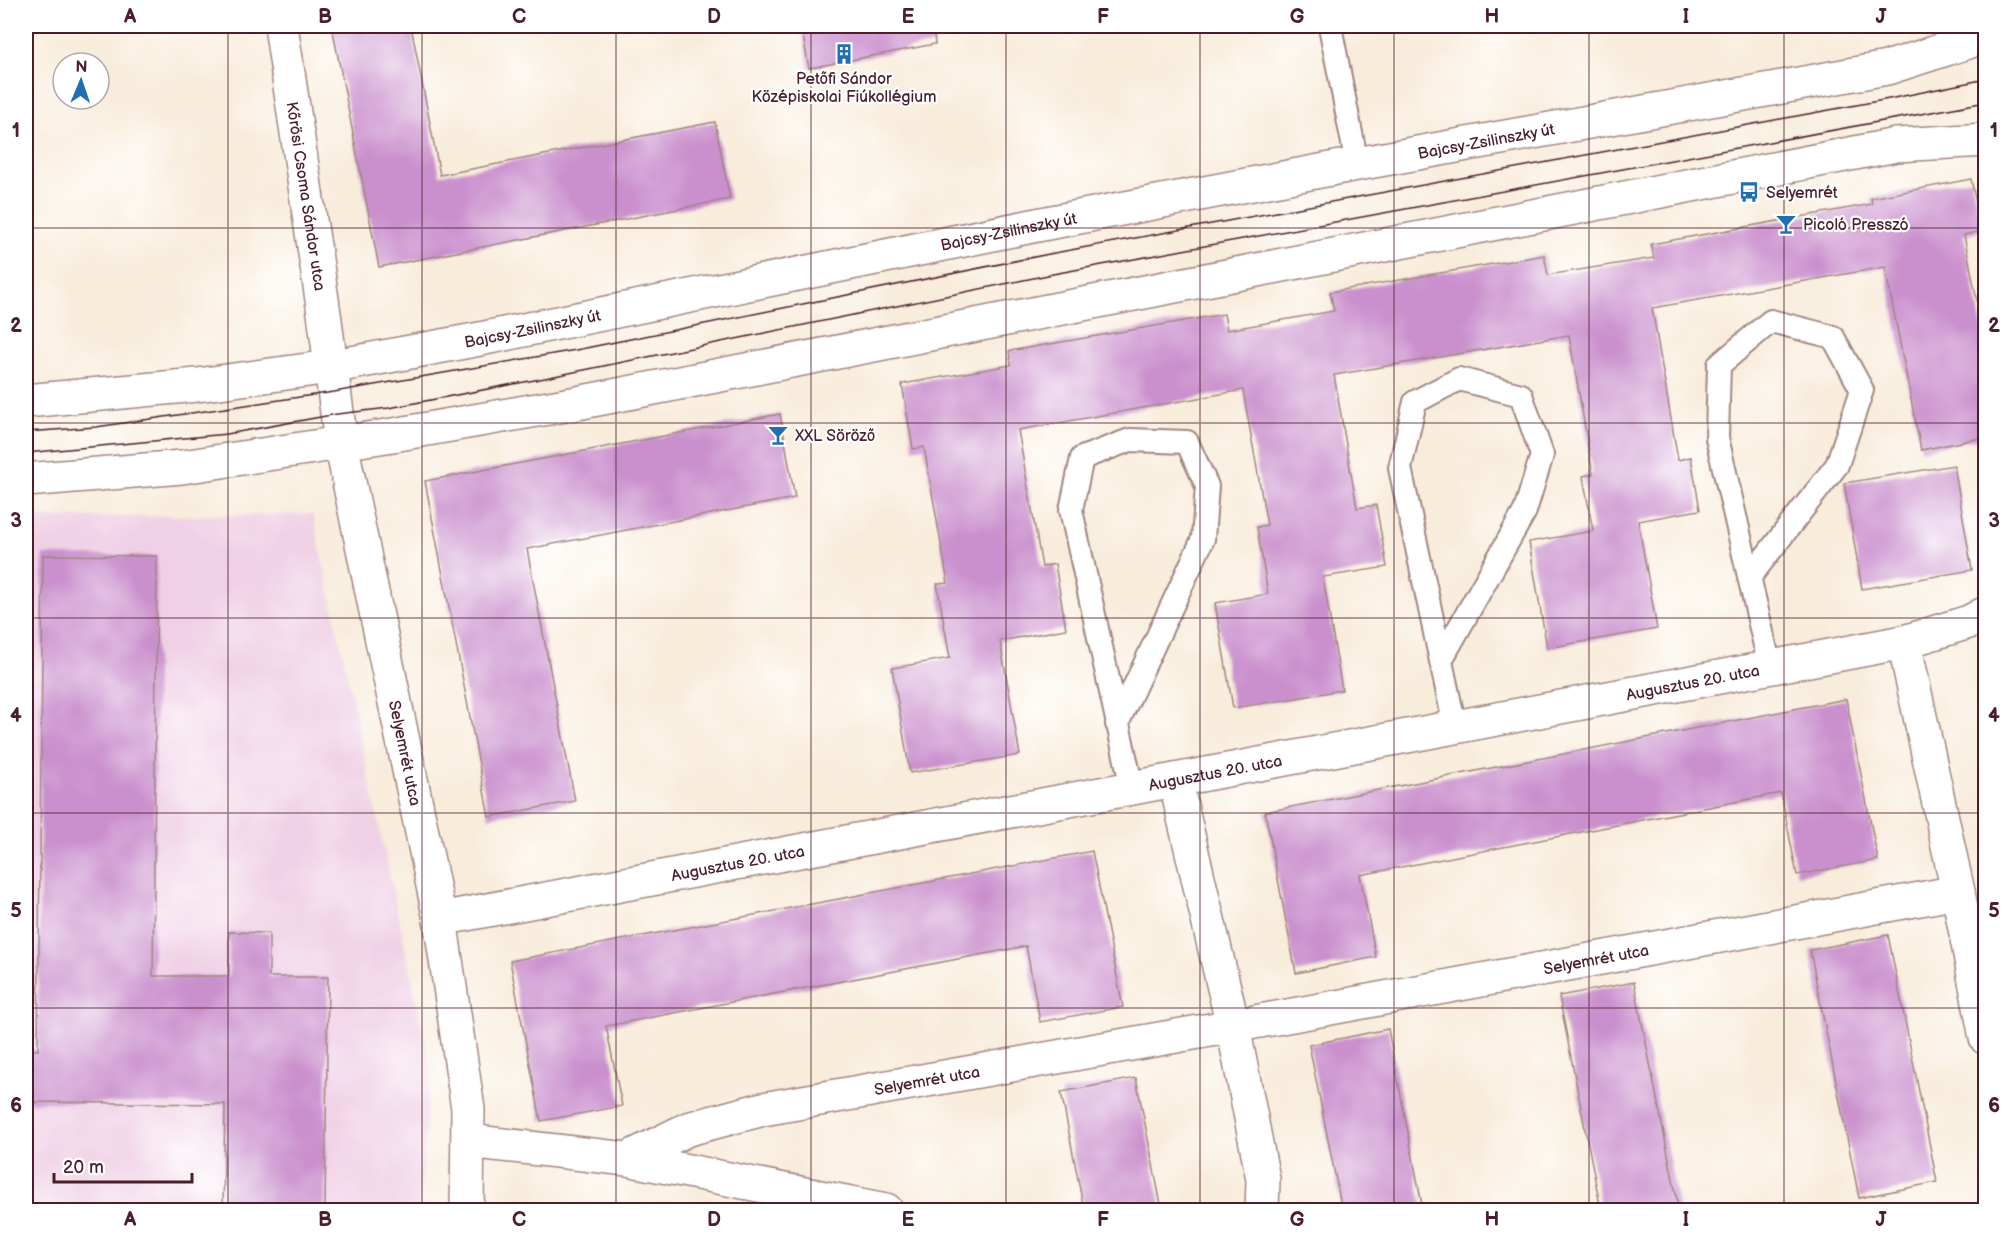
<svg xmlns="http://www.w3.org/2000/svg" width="2011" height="1236" viewBox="0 0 2011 1236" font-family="'Balsamiq Sans',sans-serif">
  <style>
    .built { fill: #f0d0e5 }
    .building { fill: #ca90cd }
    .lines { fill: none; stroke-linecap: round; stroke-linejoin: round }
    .service-casing { stroke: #a18682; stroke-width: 26 }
    .minor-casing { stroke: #a18682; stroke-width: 36 }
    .tertiary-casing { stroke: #a18682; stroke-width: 36 }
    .service { stroke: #fff; stroke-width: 22 }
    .minor { stroke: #fff; stroke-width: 33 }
    .tertiary { stroke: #fff; stroke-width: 33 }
    .tram { stroke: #4a1f2b; stroke-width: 1.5 }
    .grid { fill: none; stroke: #4a1f2b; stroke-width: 1.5; stroke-opacity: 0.55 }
    .labels { text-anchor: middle; stroke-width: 4.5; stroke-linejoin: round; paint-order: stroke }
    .poi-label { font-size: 16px; fill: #4a1f2b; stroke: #fff; text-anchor: start }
    .street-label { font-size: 16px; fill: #4a1f2b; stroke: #fff }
    .neatline { fill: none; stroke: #4a1f2b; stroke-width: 2 }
    .grid-label { font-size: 20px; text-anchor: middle; font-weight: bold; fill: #4a1f2b }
  </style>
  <rect width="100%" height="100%" fill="#fff"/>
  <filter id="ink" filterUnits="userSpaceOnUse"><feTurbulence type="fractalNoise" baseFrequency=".0167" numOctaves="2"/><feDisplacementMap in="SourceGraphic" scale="12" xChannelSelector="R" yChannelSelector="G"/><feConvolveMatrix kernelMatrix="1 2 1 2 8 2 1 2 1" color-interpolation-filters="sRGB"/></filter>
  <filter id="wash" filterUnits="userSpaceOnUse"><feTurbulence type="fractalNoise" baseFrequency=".008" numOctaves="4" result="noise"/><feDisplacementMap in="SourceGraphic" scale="24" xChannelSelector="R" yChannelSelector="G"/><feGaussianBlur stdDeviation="1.35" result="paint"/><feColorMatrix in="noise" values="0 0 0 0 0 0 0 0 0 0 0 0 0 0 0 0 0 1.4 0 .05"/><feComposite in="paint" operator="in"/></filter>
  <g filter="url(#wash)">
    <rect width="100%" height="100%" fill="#f8ecda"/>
    <!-- built -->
    <path class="built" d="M313,514L431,1069L419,1210H26V518Z"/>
    <g id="blocks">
      <!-- building -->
      <path class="building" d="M332,26H411L440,175L715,122L730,199L379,267Z
        M801,26H933L935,44L809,68Z
        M1971,179L1982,231L1964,235L1986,347V437L1921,450L1885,267L1652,308L1678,460L1691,457L1700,510L1638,521L1657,629L1547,648L1529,542L1593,531L1583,476L1593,474L1569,335L1334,375L1357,508L1376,505L1387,567L1323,577L1342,690L1291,699L1233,708L1215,603L1268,594L1257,527L1267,525L1243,390L1018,430L1042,567L1055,564L1066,629L1000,641L1020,755L910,773L892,668L950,658L937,584L948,583L924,447L913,449L902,384L1011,365L1009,351L1224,314L1227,330L1334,311L1330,292L1544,255L1548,275L1654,258L1651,244L1872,204L1871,198Z
        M780,414L795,498L527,549L575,801L489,817L425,481Z
        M1954,465L1972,570L1862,589L1844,483Z
        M43,555L157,556L153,976H229V932L269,933V977H328L325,1210H223L225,1104L26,1102V1049L38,1050Z
        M1846,699L1878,860L1797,875L1781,793L1360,875L1376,957L1296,973L1265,812Z
        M1092,851L1123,1007L1040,1022L1026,946L606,1026L622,1106L541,1121L510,961Z
        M1888,935L1937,1182L1859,1198L1810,950Z
        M1634,982L1644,1033L1679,1210H1601L1559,996Z
        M1388,1029L1423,1210H1342L1309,1045Z
        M1136,1078L1162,1210H1084L1061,1092Z"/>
    </g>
  </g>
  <g filter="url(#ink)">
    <use href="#blocks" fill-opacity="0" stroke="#a18682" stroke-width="1.5"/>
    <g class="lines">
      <!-- service casing -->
      <g class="service-casing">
        <path id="service" d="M1330,26L1357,164
          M1749,578L1837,465L1862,390L1833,337L1771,321L1719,365L1717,438L1770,667
          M1441,660L1525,511L1542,455L1521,395L1459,379L1415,402L1400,468L1455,727
          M1117,724L1203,539L1207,486L1187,442L1130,440L1082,458L1071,510L1132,788"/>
      </g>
      <!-- minor casing -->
      <g class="minor-casing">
        <g id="minor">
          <path id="s1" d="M281,26L324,313L341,443L440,919L468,1109L467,1210"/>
          <path d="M1904,642L1958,892L1986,1038"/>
          <path d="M1175,780L1233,1026L1263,1179L1262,1210"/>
          <path id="s2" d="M440,919L1904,642L1969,622L1986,613"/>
          <path d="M468,1141L627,1159L886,1210"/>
          <path id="s3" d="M627,1159L688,1129L763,1109L1233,1026L1958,892"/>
        </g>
      </g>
      <!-- tertiary casing -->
      <g class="tertiary-casing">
        <g id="tertiary">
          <path id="s4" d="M26,401L197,385L330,367L480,339L1042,224L1357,164L1887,68L1986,36"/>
          <path d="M26,480L182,467L393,435L572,404L1896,145L1986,140"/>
        </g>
      </g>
      <!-- service -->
      <use href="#service" class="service"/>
      <!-- minor -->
      <use href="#minor" class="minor"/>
      <!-- tertiary -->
      <use href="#tertiary" class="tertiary"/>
      <!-- tram -->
      <path class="tram" d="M26,432L96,427L334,392L576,350L1049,254L1889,99L1986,79
        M26,453L227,434L337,414L389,408L545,378L1053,274L1986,102"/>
    </g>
  </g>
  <!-- grid -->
  <path class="grid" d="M228,26V1210M422,26V1210M616,26V1210M811,26V1210M1006,26V1210M1200,26V1210M1394,26V1210M1589,26V1210M1784,26V1210M26,228H1986M26,423H1986M26,618H1986M26,813H1986M26,1008H1986"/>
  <!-- icons -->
  <defs>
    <g id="building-bare" transform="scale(1.62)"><path d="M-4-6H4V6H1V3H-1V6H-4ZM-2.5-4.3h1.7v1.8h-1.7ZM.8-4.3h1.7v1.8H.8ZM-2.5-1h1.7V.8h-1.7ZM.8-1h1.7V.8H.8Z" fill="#1f6fb2" stroke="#fff" stroke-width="2.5" paint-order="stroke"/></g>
    <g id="bus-bare" transform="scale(1.62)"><path d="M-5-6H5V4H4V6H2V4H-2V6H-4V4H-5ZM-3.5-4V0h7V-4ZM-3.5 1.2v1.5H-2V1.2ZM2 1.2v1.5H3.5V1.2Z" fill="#1f6fb2" stroke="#fff" stroke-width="2.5" paint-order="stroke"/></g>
    <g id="bar-bare" transform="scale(1.62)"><path d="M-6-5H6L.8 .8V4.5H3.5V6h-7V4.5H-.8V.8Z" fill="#1f6fb2" stroke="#fff" stroke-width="2.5" paint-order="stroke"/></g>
  </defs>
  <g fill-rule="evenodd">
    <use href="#building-bare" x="844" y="54"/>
    <use href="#bus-bare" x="1749" y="192"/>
    <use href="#bar-bare" x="1786" y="224"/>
    <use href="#bar-bare" x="778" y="435"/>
  </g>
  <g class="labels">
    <!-- poi labels -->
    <g class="poi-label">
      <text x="844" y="84" text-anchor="middle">Petőfi Sándor<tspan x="844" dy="18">Középiskolai Fiúkollégium</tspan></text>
      <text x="1766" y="198">Selyemrét</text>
      <text x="1803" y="230">Picoló Presszó</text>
      <text x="795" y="441">XXL Söröző</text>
    </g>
    <!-- street labels -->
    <g class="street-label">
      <text dy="6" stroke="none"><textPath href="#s4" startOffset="1484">Bajcsy-Zsilinszky út</textPath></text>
      <text dy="6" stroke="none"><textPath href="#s1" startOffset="172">Kőrösi Csoma Sándor utca</textPath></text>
      <text dy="6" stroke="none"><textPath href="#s4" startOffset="998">Bajcsy-Zsilinszky út</textPath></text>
      <text dy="6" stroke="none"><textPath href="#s4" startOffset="512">Bajcsy-Zsilinszky út</textPath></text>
      <text dy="6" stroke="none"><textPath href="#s2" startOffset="1275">Augusztus 20. utca</textPath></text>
      <text dy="6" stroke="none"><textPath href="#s1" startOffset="738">Selyemrét utca</textPath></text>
      <text dy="6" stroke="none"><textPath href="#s2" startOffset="789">Augusztus 20. utca</textPath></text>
      <text dy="6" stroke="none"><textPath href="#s2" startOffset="303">Augusztus 20. utca</textPath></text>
      <text dy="6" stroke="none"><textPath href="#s3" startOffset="992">Selyemrét utca</textPath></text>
      <text dy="6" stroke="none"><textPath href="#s3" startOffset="312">Selyemrét utca</textPath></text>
    </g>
  </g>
  <!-- margin -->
  <rect width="2011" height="1236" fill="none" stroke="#fff" stroke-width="66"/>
  <!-- north arrow -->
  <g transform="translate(81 81) rotate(2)"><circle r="28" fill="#ffffff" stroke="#b7a5aa" stroke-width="1.5"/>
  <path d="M0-4.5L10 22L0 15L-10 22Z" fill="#1f6fb2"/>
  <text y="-9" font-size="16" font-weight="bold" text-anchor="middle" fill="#4a1f2b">N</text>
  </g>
  <!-- scale -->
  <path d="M54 1173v9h138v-9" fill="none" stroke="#4a1f2b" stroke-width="3"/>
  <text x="63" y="1173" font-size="18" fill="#4a1f2b" stroke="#ffffff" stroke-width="4.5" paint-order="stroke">20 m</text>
  <rect x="33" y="33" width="1945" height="1170" class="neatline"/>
  <g class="grid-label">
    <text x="130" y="23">A</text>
    <text x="325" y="23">B</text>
    <text x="519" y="23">C</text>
    <text x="714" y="23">D</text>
    <text x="908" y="23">E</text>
    <text x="1103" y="23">F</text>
    <text x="1297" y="23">G</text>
    <text x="1492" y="23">H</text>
    <text x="1686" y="23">I</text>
    <text x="1881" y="23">J</text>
    <text x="16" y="137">1</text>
    <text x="1994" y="137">1</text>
    <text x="16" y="332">2</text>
    <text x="1994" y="332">2</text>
    <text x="16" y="527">3</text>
    <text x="1994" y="527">3</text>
    <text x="16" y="722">4</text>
    <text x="1994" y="722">4</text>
    <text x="16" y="917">5</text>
    <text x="1994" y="917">5</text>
    <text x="16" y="1112">6</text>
    <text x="1994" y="1112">6</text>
    <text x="130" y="1226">A</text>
    <text x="325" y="1226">B</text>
    <text x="519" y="1226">C</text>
    <text x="714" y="1226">D</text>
    <text x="908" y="1226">E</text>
    <text x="1103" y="1226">F</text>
    <text x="1297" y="1226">G</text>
    <text x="1492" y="1226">H</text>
    <text x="1686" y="1226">I</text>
    <text x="1881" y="1226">J</text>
  </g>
</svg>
